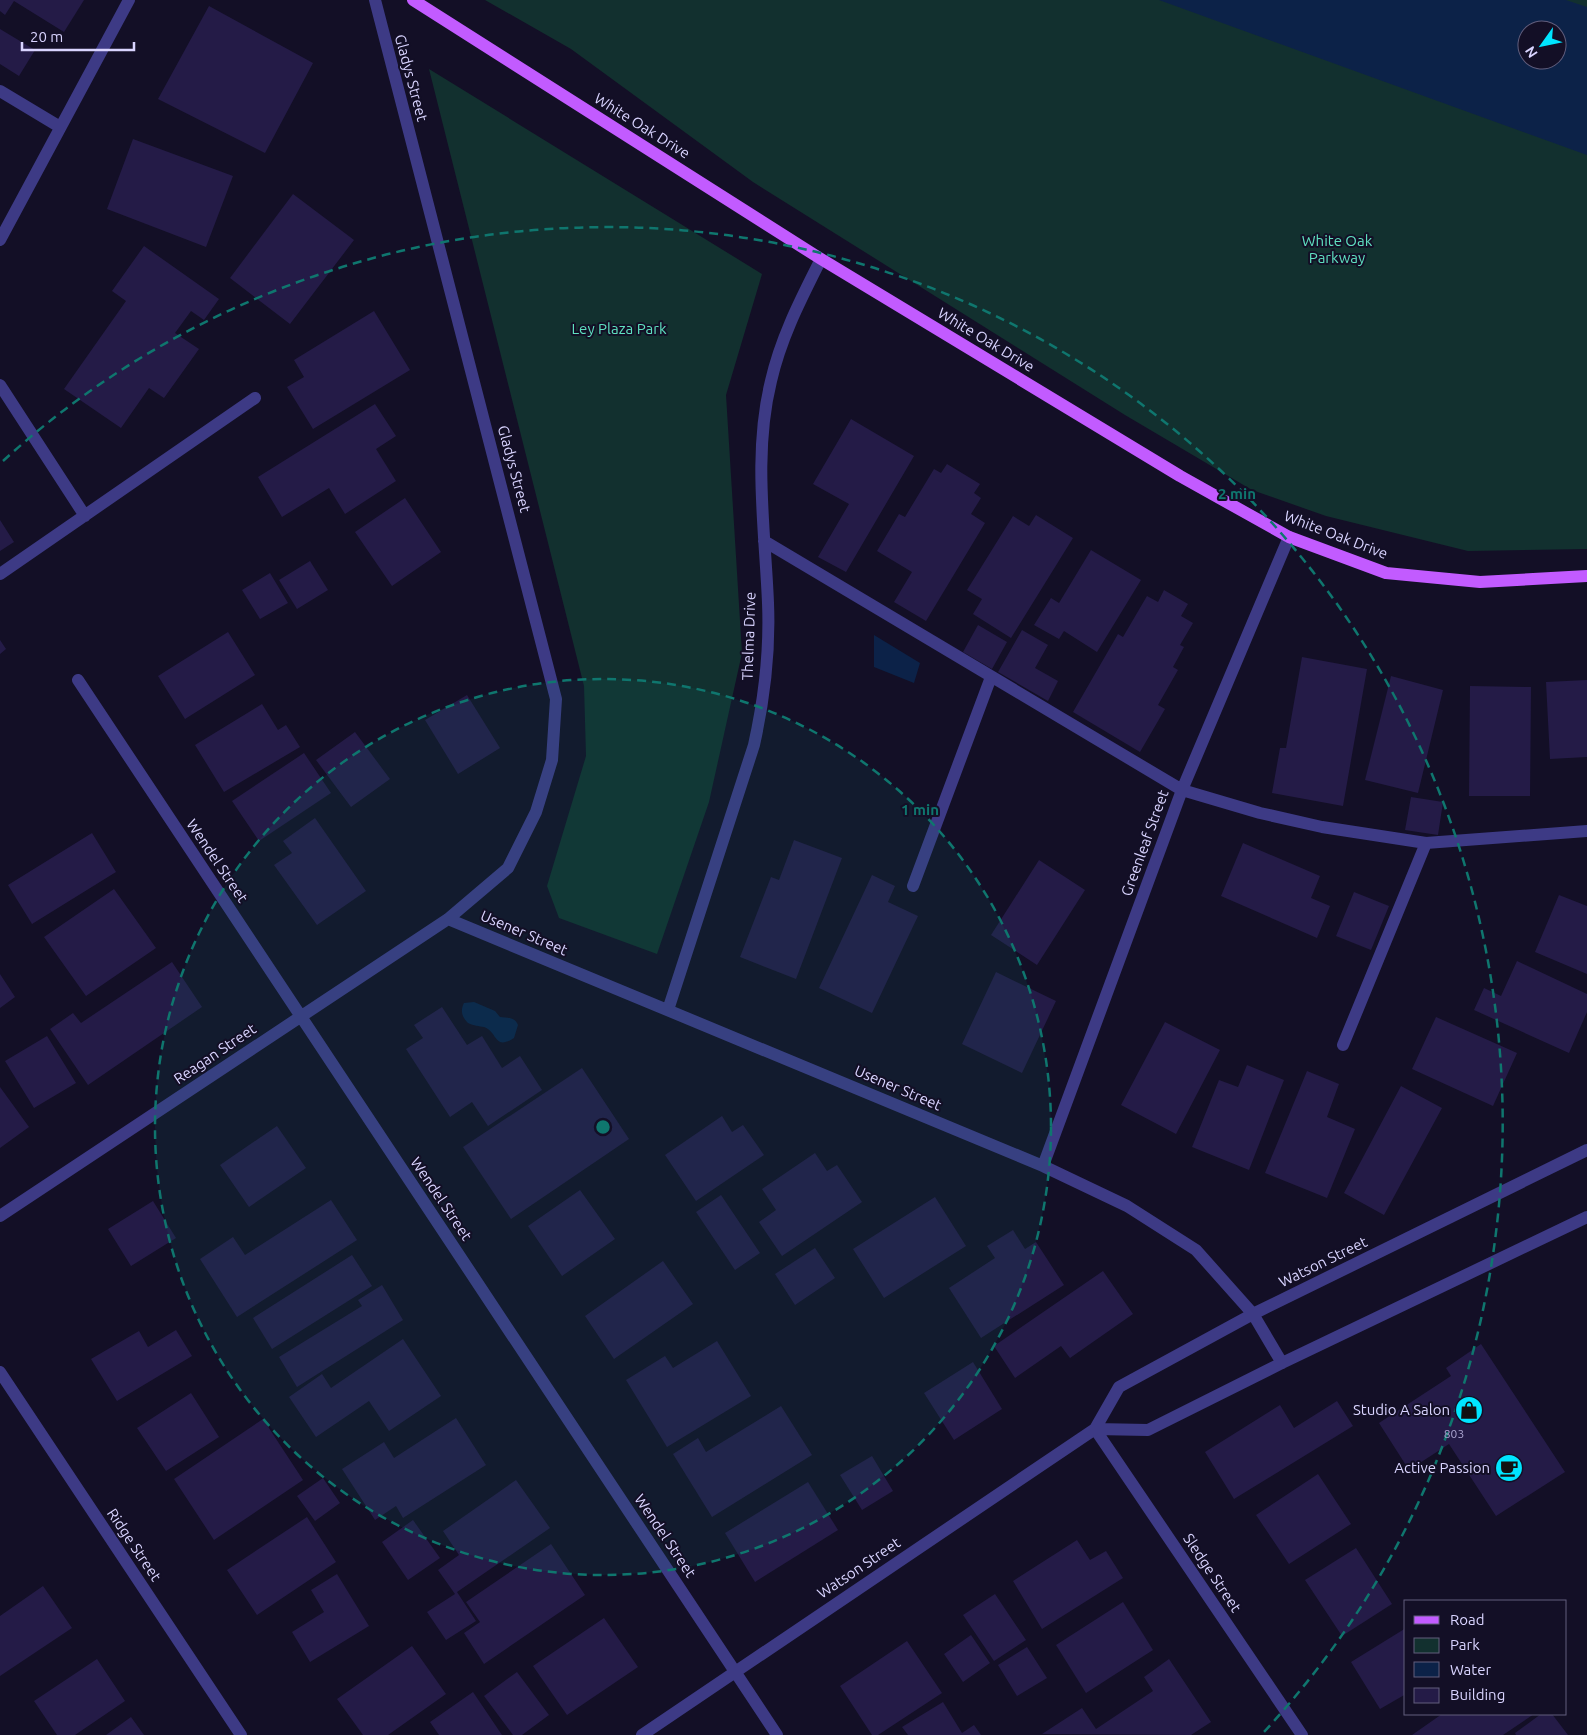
<svg xmlns="http://www.w3.org/2000/svg" width="1587" height="1735" viewBox="0 0 1587 1735" font-family="Ubuntu,sans-serif">
  <style>
    .green { fill: #12302f; fill-rule: evenodd }
    .water { fill: #0c2248; fill-rule: evenodd }
    .building { fill: #241b47 }
    .lines { fill: none; stroke-linecap: round; stroke-linejoin: round }
    .minor { stroke: #3d3a85; stroke-width: 12 }
    .major { stroke: #c25bff; stroke-width: 12 }
    .ring { fill: none; stroke: #0f766e; stroke-width: 2.5; stroke-dasharray: 9 6 }
    .labels { text-anchor: middle; stroke-width: 4; stroke-linejoin: round; paint-order: stroke }
    .number-label { font-size: 12px; fill: #aca6d1 }
    .street-label { font-size: 15px; fill: #d9d4ff; stroke: #130f26 }
    .park-label { font-size: 15px; fill: #5fe0c0; stroke: #130f26 }
    .poi-label { font-size: 15px; fill: #d9d4ff; stroke: #130f26; text-anchor: end }
    .centre { fill: #0f766e; stroke: #130f26; stroke-width: 2.5 }
    .ring-label { font-size: 15px; text-anchor: middle; font-weight: bold; fill: #0f766e; stroke: #130f26; stroke-width: 4; stroke-linejoin: round; paint-order: stroke }
  </style>
  <rect width="100%" height="100%" fill="#130f26"/>
  <!-- green -->
  <path class="green" d="M485,0H1587V549L1468,551L1326,516L1252,490L1125,415L753,182L571,49ZM1527,30H1557V60H1527Z
    M429,69L762,274L726,395L742,653L709,802L657,954L559,918L547,886L586,756L584,686Z"/>
  <!-- water -->
  <path class="water" d="M1159,0H1566L1587,7V155ZM1527,30H1557V60H1527Z
    M874,635L920,663L914,683L874,667Z
    M474,1002L495,1011L500,1017C508,1018 515,1017 518,1025L514,1038C494,1051 498,1032 484,1027C479,1026 474,1026 468,1023C462,1017 460,1011 464,1003Z"/>
  <!-- building -->
  <path class="building" d="M0,0H84L64,32L14,1L5,15L0,11Z
    M209,6L313,63L265,153L158,99Z
    M0,29L35,50L19,76L0,64Z
    M133,139L233,176L206,247L107,209Z
    M293,194L354,240L290,324L230,278Z
    M144,246L219,299L204,320L191,311L175,333L199,349L164,398L149,388L121,428L64,389L126,301L112,291Z
    M374,311L410,370L313,429L287,387L304,377L294,360Z
    M375,404L396,436L376,449L396,481L345,514L329,488L282,517L258,477Z
    M851,419L914,456L846,572L818,557L849,504L813,484Z
    M947,464L980,484L974,493L981,498L971,514L985,523L926,621L894,602L912,572L877,551L899,514L905,517L934,469L941,473Z
    M405,498L441,552L392,586L355,532Z
    M1036,515L1073,538L1011,638L973,614L982,599L967,590L1013,516L1029,526Z
    M0,520L14,542L0,551Z
    M1091,550L1141,580L1097,652L1064,631L1059,639L1034,625L1051,598L1059,603Z
    M310,561L328,590L297,609L279,580Z
    M270,573L288,603L260,619L242,590Z
    M1164,590L1188,604L1181,616L1193,623L1180,645L1184,647L1173,667L1178,670L1158,705L1165,709L1140,752L1073,712L1118,634L1123,637L1147,596L1158,602Z
    M978,625L1007,642L992,669L963,652Z
    M1022,630L1048,645L1035,668L1058,681L1048,701L998,672Z
    M228,632L255,675L185,719L158,676Z
    M0,640L6,649L0,654Z
    M1302,657L1367,669L1343,806L1272,793L1280,748H1286Z
    M1391,676L1443,690L1418,793L1365,780Z
    M1587,680V757L1550,759L1546,682Z
    M1470,686L1531,687L1530,796H1469Z
    M467,695L500,748L458,774L425,720Z
    M262,704L278,730L286,725L300,747L224,792L195,745Z
    M355,732L390,779L351,807L316,760Z
    M304,753L331,793L259,841L232,801Z
    M1411,797L1443,802L1438,835L1405,830Z
    M315,818L366,891L317,925L274,865L292,853L283,841Z
    M92,833L116,872L32,924L8,885Z
    M794,840L842,858L796,979L740,957L771,877L779,880Z
    M1243,843L1320,876L1311,898L1330,906L1317,938L1221,896Z
    M1039,860L1085,890L1037,965L991,935Z
    M872,875L895,886L888,902L918,916L872,1013L819,988Z
    M114,889L156,948L86,996L44,937Z
    M1354,892L1389,906L1371,950L1336,936Z
    M1559,895L1587,906V974L1535,952Z
    M1517,961L1587,994V1012L1569,1053L1474,1010L1484,988L1501,996Z
    M172,962L202,1007L88,1085L50,1029L73,1013L81,1023Z
    M996,972L1056,1001L1022,1073L962,1044Z
    M0,974L15,997L0,1008Z
    M442,1007L467,1045L482,1036L502,1068L520,1056L542,1090L488,1126L472,1102L450,1117L406,1049L423,1038L414,1025Z
    M1436,1017L1517,1053L1493,1106L1412,1069Z
    M1165,1022L1220,1050L1176,1134L1121,1105Z
    M47,1036L76,1083L34,1108L5,1061Z
    M1247,1065L1284,1080L1249,1170L1192,1147L1219,1080L1238,1087Z
    M582,1068L629,1139L511,1219L463,1147Z
    M1307,1071L1339,1084L1327,1117L1355,1129L1327,1198L1265,1173Z
    M1401,1086L1442,1108L1384,1215L1344,1193Z
    M0,1087L29,1127L0,1148Z
    M722,1116L732,1132L743,1125L764,1155L696,1201L665,1155Z
    M277,1126L306,1168L249,1207L220,1165Z
    M815,1153L827,1171L837,1165L862,1202L782,1256L759,1222L776,1210L762,1189Z
    M580,1190L615,1239L562,1276L528,1226Z
    M721,1195L760,1253L735,1270L696,1212Z
    M935,1197L966,1246L884,1298L853,1249Z
    M331,1200L357,1240L237,1317L200,1259L233,1237L245,1255Z
    M153,1201L176,1238L131,1266L108,1229Z
    M1013,1230L1025,1249L1036,1242L1064,1285L981,1338L949,1288L995,1258L987,1246Z
    M815,1248L835,1278L795,1305L775,1274Z
    M352,1255L372,1286L272,1349L253,1318Z
    M663,1261L693,1304L614,1359L585,1316Z
    M1103,1271L1133,1314L1070,1358L1061,1346L1015,1378L994,1346Z
    M382,1285L403,1320L297,1387L279,1357L362,1306L358,1300Z
    M176,1330L192,1356L117,1401L91,1359L139,1331L148,1347Z
    M403,1339L441,1396L389,1431L369,1401L316,1437L289,1397L322,1374L331,1388Z
    M717,1341L751,1396L667,1447L626,1380L665,1356L673,1368Z
    M1481,1344L1565,1472L1496,1516L1449,1444L1409,1470L1379,1423L1451,1376L1446,1368Z
    M973,1362L1002,1409L954,1440L924,1393Z
    M191,1393L219,1437L166,1471L137,1428Z
    M1337,1401L1353,1426L1234,1499L1205,1452L1280,1405L1294,1428Z
    M781,1406L812,1455L712,1517L673,1454L698,1438L706,1452Z
    M456,1418L486,1465L403,1518L396,1506L375,1520L342,1469L384,1442L394,1458Z
    M263,1419L303,1480L214,1540L174,1479Z
    M872,1456L893,1491L862,1510L840,1475Z
    M1318,1474L1351,1524L1289,1564L1256,1515Z
    M323,1478L340,1503L315,1521L297,1496Z
    M516,1480L550,1528L457,1592L476,1621L446,1640L427,1612L455,1594L438,1570L459,1555L443,1531Z
    M808,1482L838,1530L755,1582L725,1533Z
    M307,1517L336,1562L257,1615L227,1570Z
    M413,1520L440,1558L408,1580L382,1542Z
    M1077,1540L1090,1560L1106,1551L1123,1578L1042,1629L1013,1581Z
    M551,1544L585,1595L484,1664L464,1633L480,1622L466,1602Z
    M1356,1548L1392,1604L1342,1636L1305,1580Z
    M337,1574L369,1626L310,1662L292,1632L324,1612L311,1590Z
    M43,1586L72,1628L0,1676V1616Z
    M995,1594L1026,1640L994,1661L963,1615Z
    M1123,1602L1153,1650L1086,1693L1056,1645Z
    M604,1618L638,1667L567,1715L533,1666Z
    M1406,1628V1694L1380,1709L1351,1662Z
    M971,1635L990,1663L963,1682L944,1654Z
    M907,1641L942,1693L878,1735H872L840,1686Z
    M412,1646L446,1694L388,1735H363L337,1699Z
    M1027,1647L1047,1678L1017,1696L998,1665Z
    M97,1659L125,1701L75,1735H57L34,1701Z
    M1169,1659L1211,1722L1191,1735L1042,1734L1082,1708L1096,1729L1153,1691L1144,1677Z
    M517,1672L549,1715L522,1735H513L484,1696Z
    M473,1692L502,1735H439L430,1722Z
    M943,1702L962,1733L974,1725L981,1735H908L902,1727Z
    M1442,1714H1534L1503,1735H1412Z
    M1541,1714H1552L1568,1735H1516L1515,1733Z
    M131,1717L144,1735H106Z"/>
  <g class="lines">
    <!-- minor -->
    <path class="minor" d="M0,91L60,127
      M0,240L129,0
      M0,385L85,516
      M764,541L1182,790L1260,813L1322,827L1426,843L1587,831
      M0,574L255,398
      M78,680L777,1735
      M913,886L991,677
      M448,919L1043,1166L1127,1206L1196,1250L1253,1314L1282,1363
      M668,1010L754,745C764,700 770,650 768,603C765,529 753,454 771,381C781,337 801,299 821,259
      M1343,1045L1426,843
      M1043,1166L1182,790L1289,537
      M0,1216L448,919L508,868L536,812L552,760L556,699L375,0
      M0,1372L241,1735
      M1095,1429L1148,1430L1282,1363L1587,1217
      M1095,1429L1302,1735
      M642,1735L1095,1429L1119,1387L1253,1314L1587,1150"/>
    <!-- major -->
    <path class="major" d="M413,0L821,259L1180,476L1289,537L1386,573L1480,582L1587,576"/>
  </g>
  <!-- distance rings -->
  <circle cx="603" cy="1127" r="448" fill="#0f766e" fill-opacity=".12"/>
  <g class="ring">
    <circle cx="603" cy="1127" r="448"/>
    <path d="M3 461A896 896 0 0 1 1264 1732"/>
  </g>
  <!-- icons -->
  <defs>
    <g id="shop-disc" transform="scale(1.4375)"><circle r="9.5" fill="#00e5ff" stroke="#130f26"/><path d="M-5-2.5h2.3a2.7 3.5 0 0 1 5.4 0H5L5.5 6h-11ZM-1.5-2.5h3a1.5 2.3 0 0 0-3 0Z" fill="#111"/></g>
    <g id="cafe-disc" transform="scale(1.4375)"><circle r="9.5" fill="#00e5ff" stroke="#130f26"/><path d="M-5.5-4.5H6V0H3Q3 3.5 0 3.5H-2.5Q-5.5 3.5-5.5 0ZM3-3.2v2h1.7v-2ZM-6 4.5H4V6H-6Z" fill="#111"/></g>
  </defs>
  <g fill-rule="evenodd">
    <use href="#shop-disc" x="1469" y="1410"/>
    <use href="#cafe-disc" x="1509" y="1468"/>
  </g>
  <g class="labels">
    <!-- number labels -->
    <g class="number-label">
      <text x="1454" y="1438">803</text>
    </g>
    <!-- street labels -->
    <g class="street-label">
      <text transform="translate(411 78) rotate(75)" y="5">Gladys Street</text>
      <text transform="translate(642 126) rotate(32)" y="5">White Oak Drive</text>
      <text transform="translate(986 340) rotate(31)" y="5">White Oak Drive</text>
      <text transform="translate(514 469) rotate(75)" y="5">Gladys Street</text>
      <text transform="translate(1336 535) rotate(21)" y="5">White Oak Drive</text>
      <text transform="translate(749 636) rotate(-88)" y="5">Thelma Drive</text>
      <text transform="translate(1145 843) rotate(-70)" y="5">Greenleaf Street</text>
      <text transform="translate(217 861) rotate(56)" y="5">Wendel Street</text>
      <text transform="translate(524 933) rotate(23)" y="5">Usener Street</text>
      <text transform="translate(215 1054) rotate(-34)" y="5">Reagan Street</text>
      <text transform="translate(898 1088) rotate(23)" y="5">Usener Street</text>
      <text transform="translate(441 1199) rotate(56)" y="5">Wendel Street</text>
      <text transform="translate(1323 1262) rotate(-26)" y="5">Watson Street</text>
      <text transform="translate(665 1536) rotate(56)" y="5">Wendel Street</text>
      <text transform="translate(134 1545) rotate(56)" y="5">Ridge Street</text>
      <text transform="translate(859 1568) rotate(-34)" y="5">Watson Street</text>
      <text transform="translate(1212 1573) rotate(56)" y="5">Sledge Street</text>
    </g>
    <!-- park labels -->
    <g class="park-label">
      <text x="1337" y="246">White Oak<tspan x="1337" dy="17">Parkway</tspan></text>
      <text x="619" y="334">Ley Plaza Park</text>
    </g>
    <!-- poi labels -->
    <g class="poi-label">
      <text x="1450" y="1415">Studio A Salon</text>
      <text x="1490" y="1473">Active Passion</text>
    </g>
  </g>
  <circle cx="603" cy="1127" r="8" class="centre"/>
  <g class="ring-label">
    <text x="1237" y="499">2 min</text>
    <text x="920" y="815">1 min</text>
  </g>
  <!-- legend -->
  <rect x="1404" y="1600" width="162" height="115" fill="#130f26" stroke="#625e7d"/>
  <rect x="1414" y="1616" width="25" height="8" fill="#c25bff" stroke="#625e7d"/>
  <text x="1450" y="1625" font-size="15" fill="#d9d4ff">Road</text>
  <rect x="1414" y="1638" width="25" height="15" fill="#12302f" stroke="#625e7d"/>
  <text x="1450" y="1650" font-size="15" fill="#d9d4ff">Park</text>
  <rect x="1414" y="1662" width="25" height="15" fill="#0c2248" stroke="#625e7d"/>
  <text x="1450" y="1675" font-size="15" fill="#d9d4ff">Water</text>
  <rect x="1414" y="1688" width="25" height="15" fill="#241b47" stroke="#625e7d"/>
  <text x="1450" y="1700" font-size="15" fill="#d9d4ff">Building</text>
  <!-- north arrow -->
  <g transform="translate(1542 45) rotate(237)"><circle r="24" fill="#130f26" stroke="#625e7d"/>
  <path d="M0-4L9 19L0 12L-9 19Z" fill="#00e5ff"/>
  <text y="-8" font-size="14" font-weight="bold" text-anchor="middle" fill="#d9d4ff">N</text>
  </g>
  <!-- scale -->
  <path d="M22 42v8h112v-8" fill="none" stroke="#d9d4ff" stroke-width="2.5"/>
  <text x="30" y="42" font-size="15" fill="#d9d4ff" stroke="#130f26" stroke-width="4" paint-order="stroke">20 m</text>
</svg>
